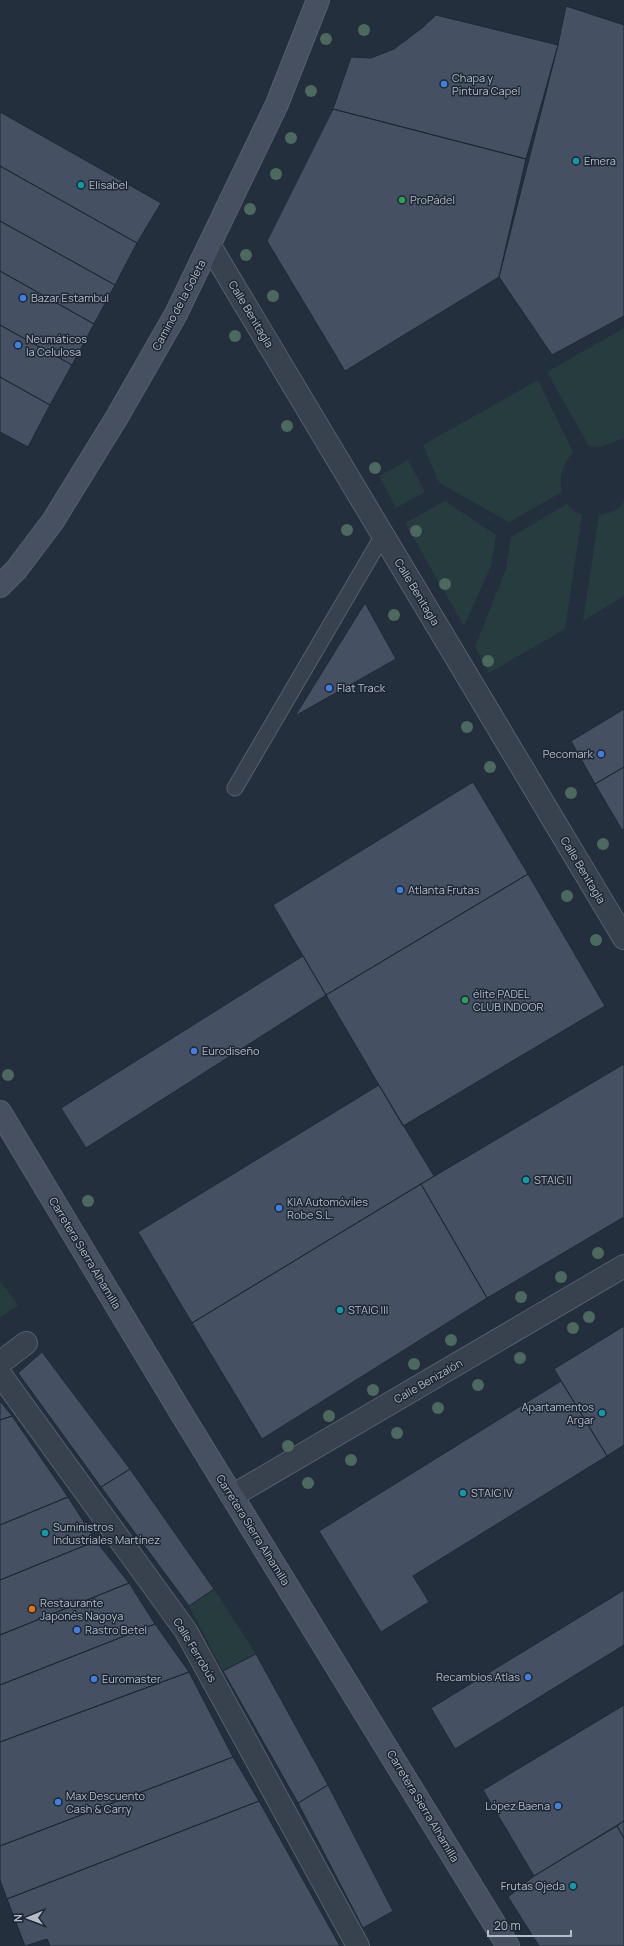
<svg xmlns="http://www.w3.org/2000/svg" width="624" height="1946" viewBox="0 0 624 1946" font-family="Manrope,sans-serif">
  <style>
    .green { fill: #263c3f }
    .building { fill: #455162; stroke: #1f2835 }
    .lines { fill: none; stroke-linecap: round; stroke-linejoin: round }
    .service-casing { stroke: #565f6c; stroke-width: 17 }
    .minor-casing { stroke: #565f6c; stroke-width: 24 }
    .secondary-casing { stroke: #565f6c; stroke-width: 24 }
    .service { stroke: #38414e; stroke-width: 15 }
    .minor { stroke: #38414e; stroke-width: 22 }
    .secondary { stroke: #465061; stroke-width: 22 }
    .tree { fill: #4b6a5d }
    .shop-dot { fill: #3f7fe0; stroke: #1d2633; stroke-width: 1.5 }
    .culture-dot { fill: #0f9aa8; stroke: #1d2633; stroke-width: 1.5 }
    .leisure-dot { fill: #2e9e5b; stroke: #1d2633; stroke-width: 1.5 }
    .food-dot { fill: #e8710a; stroke: #1d2633; stroke-width: 1.5 }
    .labels { text-anchor: middle; stroke-width: 3; stroke-linejoin: round; paint-order: stroke }
    .poi-label { font-size: 11px; fill: #b4bcc9; stroke: #1d2633; text-anchor: start }
    .street-label { font-size: 11px; fill: #b4bcc9; stroke: #1d2633 }
  </style>
  <rect width="100%" height="100%" fill="#242f3e"/>
  <!-- green -->
  <path class="green" d="M624,328V438L601,447L589,446L547,372Z
    M538,380L573,452C563,464 558,477 562,492L509,522L439,483L423,445Z
    M408,460L425,492L396,508L379,476Z
    M624,500V596L583,621L599,515C611,513 619,511 624,500Z
    M445,501L496,535L491,566L464,626L405,523Z
    M567,504L575,512L582,515L565,629L489,673L475,647L506,569L511,537Z
    M0,1281L18,1305L0,1318Z
    M214,1589L256,1654L223,1671L189,1606Z"/>
  <!-- building -->
  <path class="building" d="M566,6L624,25V316L552,355L499,277L558,45Z
    M436,15L558,45L526,159L333,109L351,57L371,58L394,49L422,28Z
    M333,109L526,159L499,277L345,371L267,241Z
    M0,112L161,203L137,243L0,166Z
    M0,166L137,243L115,285L0,221Z
    M0,221L115,285L94,324L0,271Z
    M0,271L94,324L72,365L0,325Z
    M0,325L72,365L50,405L0,377Z
    M0,377L50,405L28,447L0,432Z
    M365,603L396,659L295,716Z
    M624,709V767L595,784L571,741Z
    M624,767V829L622,830L595,784Z
    M473,782L528,874L326,995L273,905Z
    M528,874L605,1006L403,1126L326,995Z
    M303,956L326,995L86,1148L61,1108Z
    M624,1064V1217L487,1298L421,1184Z
    M379,1085L434,1176L192,1323L138,1232Z
    M421,1184L487,1298L262,1439L192,1323Z
    M624,1326V1445L607,1456L554,1369Z
    M42,1352L130,1469L101,1487L18,1373Z
    M561,1381L607,1456L413,1576L429,1602L381,1632L319,1531Z
    M0,1401L12,1416L0,1420Z
    M12,1416L68,1497L0,1525V1420Z
    M130,1469L214,1589L189,1606L101,1487Z
    M68,1497L96,1541L0,1580V1525Z
    M96,1541L129,1583L0,1635V1580Z
    M129,1583L155,1624L0,1685V1635Z
    M624,1590V1645L455,1749L431,1708Z
    M155,1624L189,1672L0,1742V1685Z
    M256,1654L328,1785L298,1803L223,1671Z
    M189,1672L233,1757L0,1846V1742Z
    M624,1705V1821L534,1876L483,1790Z
    M233,1757L259,1801L7,1899L0,1880V1846Z
    M328,1785L393,1911L363,1928L298,1803Z
    M259,1801L340,1946H50L47,1939L25,1946L7,1899Z
    M624,1821V1838L617,1826Z
    M617,1826L624,1838V1946H539L508,1897L534,1876Z"/>
  <g class="lines">
    <!-- service casing -->
    <g class="service-casing">
      <path id="service" d="M235,788L383,535"/>
    </g>
    <!-- minor casing -->
    <g class="minor-casing">
      <path id="minor" d="M210,246L624,938
        M0,1363L26,1343
        M0,1374L186,1631L358,1946
        M232,1496L624,1266"/>
    </g>
    <!-- secondary casing -->
    <g class="secondary-casing">
      <path id="secondary" d="M0,586L16,570L53,521L117,417L176,314L277,104L318,0
        M0,1112L183,1416L508,1946"/>
    </g>
    <!-- service -->
    <use href="#service" class="service"/>
    <!-- minor -->
    <use href="#minor" class="minor"/>
    <!-- secondary -->
    <use href="#secondary" class="secondary"/>
  </g>
  <!-- trees -->
  <g class="tree">
    <circle cx="364" cy="30" r="6"/>
    <circle cx="326" cy="39" r="6"/>
    <circle cx="311" cy="91" r="6"/>
    <circle cx="291" cy="138" r="6"/>
    <circle cx="276" cy="174" r="6"/>
    <circle cx="250" cy="209" r="6"/>
    <circle cx="246" cy="255" r="6"/>
    <circle cx="273" cy="296" r="6"/>
    <circle cx="235" cy="336" r="6"/>
    <circle cx="287" cy="426" r="6"/>
    <circle cx="375" cy="468" r="6"/>
    <circle cx="347" cy="530" r="6"/>
    <circle cx="416" cy="531" r="6"/>
    <circle cx="445" cy="584" r="6"/>
    <circle cx="394" cy="615" r="6"/>
    <circle cx="488" cy="661" r="6"/>
    <circle cx="467" cy="727" r="6"/>
    <circle cx="490" cy="767" r="6"/>
    <circle cx="571" cy="793" r="6"/>
    <circle cx="603" cy="844" r="6"/>
    <circle cx="567" cy="896" r="6"/>
    <circle cx="596" cy="940" r="6"/>
    <circle cx="8" cy="1075" r="6"/>
    <circle cx="88" cy="1201" r="6"/>
    <circle cx="598" cy="1253" r="6"/>
    <circle cx="561" cy="1277" r="6"/>
    <circle cx="521" cy="1297" r="6"/>
    <circle cx="589" cy="1317" r="6"/>
    <circle cx="573" cy="1328" r="6"/>
    <circle cx="451" cy="1340" r="6"/>
    <circle cx="520" cy="1358" r="6"/>
    <circle cx="414" cy="1364" r="6"/>
    <circle cx="478" cy="1385" r="6"/>
    <circle cx="373" cy="1390" r="6"/>
    <circle cx="438" cy="1408" r="6"/>
    <circle cx="329" cy="1416" r="6"/>
    <circle cx="397" cy="1433" r="6"/>
    <circle cx="288" cy="1446" r="6"/>
    <circle cx="351" cy="1460" r="6"/>
    <circle cx="308" cy="1483" r="6"/>
  </g>
  <!-- markers -->
  <g class="shop-dot">
    <circle cx="444" cy="84" r="4"/>
    <circle cx="23" cy="298" r="4"/>
    <circle cx="18" cy="345" r="4"/>
    <circle cx="329" cy="688" r="4"/>
    <circle cx="601" cy="754" r="4"/>
    <circle cx="400" cy="890" r="4"/>
    <circle cx="194" cy="1051" r="4"/>
    <circle cx="279" cy="1208" r="4"/>
    <circle cx="77" cy="1630" r="4"/>
    <circle cx="528" cy="1677" r="4"/>
    <circle cx="94" cy="1679" r="4"/>
    <circle cx="58" cy="1802" r="4"/>
    <circle cx="558" cy="1806" r="4"/>
  </g>
  <g class="culture-dot">
    <circle cx="576" cy="161" r="4"/>
    <circle cx="81" cy="185" r="4"/>
    <circle cx="526" cy="1180" r="4"/>
    <circle cx="340" cy="1310" r="4"/>
    <circle cx="602" cy="1413" r="4"/>
    <circle cx="463" cy="1493" r="4"/>
    <circle cx="45" cy="1533" r="4"/>
    <circle cx="573" cy="1886" r="4"/>
  </g>
  <g class="leisure-dot">
    <circle cx="402" cy="200" r="4"/>
    <circle cx="465" cy="1000" r="4"/>
  </g>
  <circle class="food-dot" cx="32" cy="1609" r="4"/>
  <g class="labels">
    <!-- poi labels -->
    <g class="poi-label">
      <text x="452" y="82">Chapa y<tspan x="452" dy="13">Pintura Capel</tspan></text>
      <text x="584" y="165">Emera</text>
      <text x="89" y="189">Elisabel</text>
      <text x="410" y="204">ProPádel</text>
      <text x="31" y="302">Bazar Estambul</text>
      <text x="26" y="343">Neumáticos<tspan x="26" dy="13">la Celulosa</tspan></text>
      <text x="337" y="692">Flat Track</text>
      <text x="593" y="758" text-anchor="end">Pecomark</text>
      <text x="408" y="894">Atlanta Frutas</text>
      <text x="473" y="998">élite PADEL<tspan x="473" dy="13">CLUB INDOOR</tspan></text>
      <text x="202" y="1055">Eurodiseño</text>
      <text x="534" y="1184">STAIG II</text>
      <text x="287" y="1206">KIA Automóviles<tspan x="287" dy="13">Robe S.L.</tspan></text>
      <text x="348" y="1314">STAIG III</text>
      <text x="594" y="1411" text-anchor="end">Apartamentos<tspan x="594" dy="13">Argar</tspan></text>
      <text x="471" y="1497">STAIG IV</text>
      <text x="53" y="1531">Suministros<tspan x="53" dy="13">Industriales Martínez</tspan></text>
      <text x="40" y="1607">Restaurante<tspan x="40" dy="13">Japonés Nagoya</tspan></text>
      <text x="85" y="1634">Rastro Betel</text>
      <text x="520" y="1681" text-anchor="end">Recambios Atlas</text>
      <text x="102" y="1683">Euromaster</text>
      <text x="66" y="1800">Max Descuento<tspan x="66" dy="13">Cash &amp; Carry</tspan></text>
      <text x="550" y="1810" text-anchor="end">López Baena</text>
      <text x="565" y="1890" text-anchor="end">Frutas Ojeda</text>
    </g>
    <!-- street labels -->
    <g class="street-label">
      <text transform="translate(179 305) rotate(-62)" y="4">Camino de la Goleta</text>
      <text transform="translate(251 314) rotate(59)" y="4">Calle Benitagla</text>
      <text transform="translate(417 592) rotate(59)" y="4">Calle Benitagla</text>
      <text transform="translate(583 870) rotate(59)" y="4">Calle Benitagla</text>
      <text transform="translate(85 1253) rotate(59)" y="4">Carretera Sierra Alhamilla</text>
      <text transform="translate(428 1381) rotate(-30)" y="4">Calle Benizalón</text>
      <text transform="translate(253 1530) rotate(58)" y="4">Carretera Sierra Alhamilla</text>
      <text transform="translate(195 1650) rotate(59)" y="4">Calle Ferrobús</text>
      <text transform="translate(423 1806) rotate(59)" y="4">Carretera Sierra Alhamilla</text>
    </g>
  </g>
  <!-- north arrow -->
  <g transform="translate(28 1918) rotate(269)" stroke="#1d2633" stroke-width="3" paint-order="stroke">
  <path d="M0-3L7 15L0 10L-7 15Z" fill="#b4bcc9"/>
  <text y="-6" font-size="11" font-weight="bold" text-anchor="middle" fill="#b4bcc9">N</text>
  </g>
  <!-- scale -->
  <path d="M488 1930v6h83v-6" fill="none" stroke="#b4bcc9" stroke-width="2"/>
  <text x="494" y="1930" font-size="12" fill="#b4bcc9" stroke="#1d2633" stroke-width="3" paint-order="stroke">20 m</text>
</svg>
